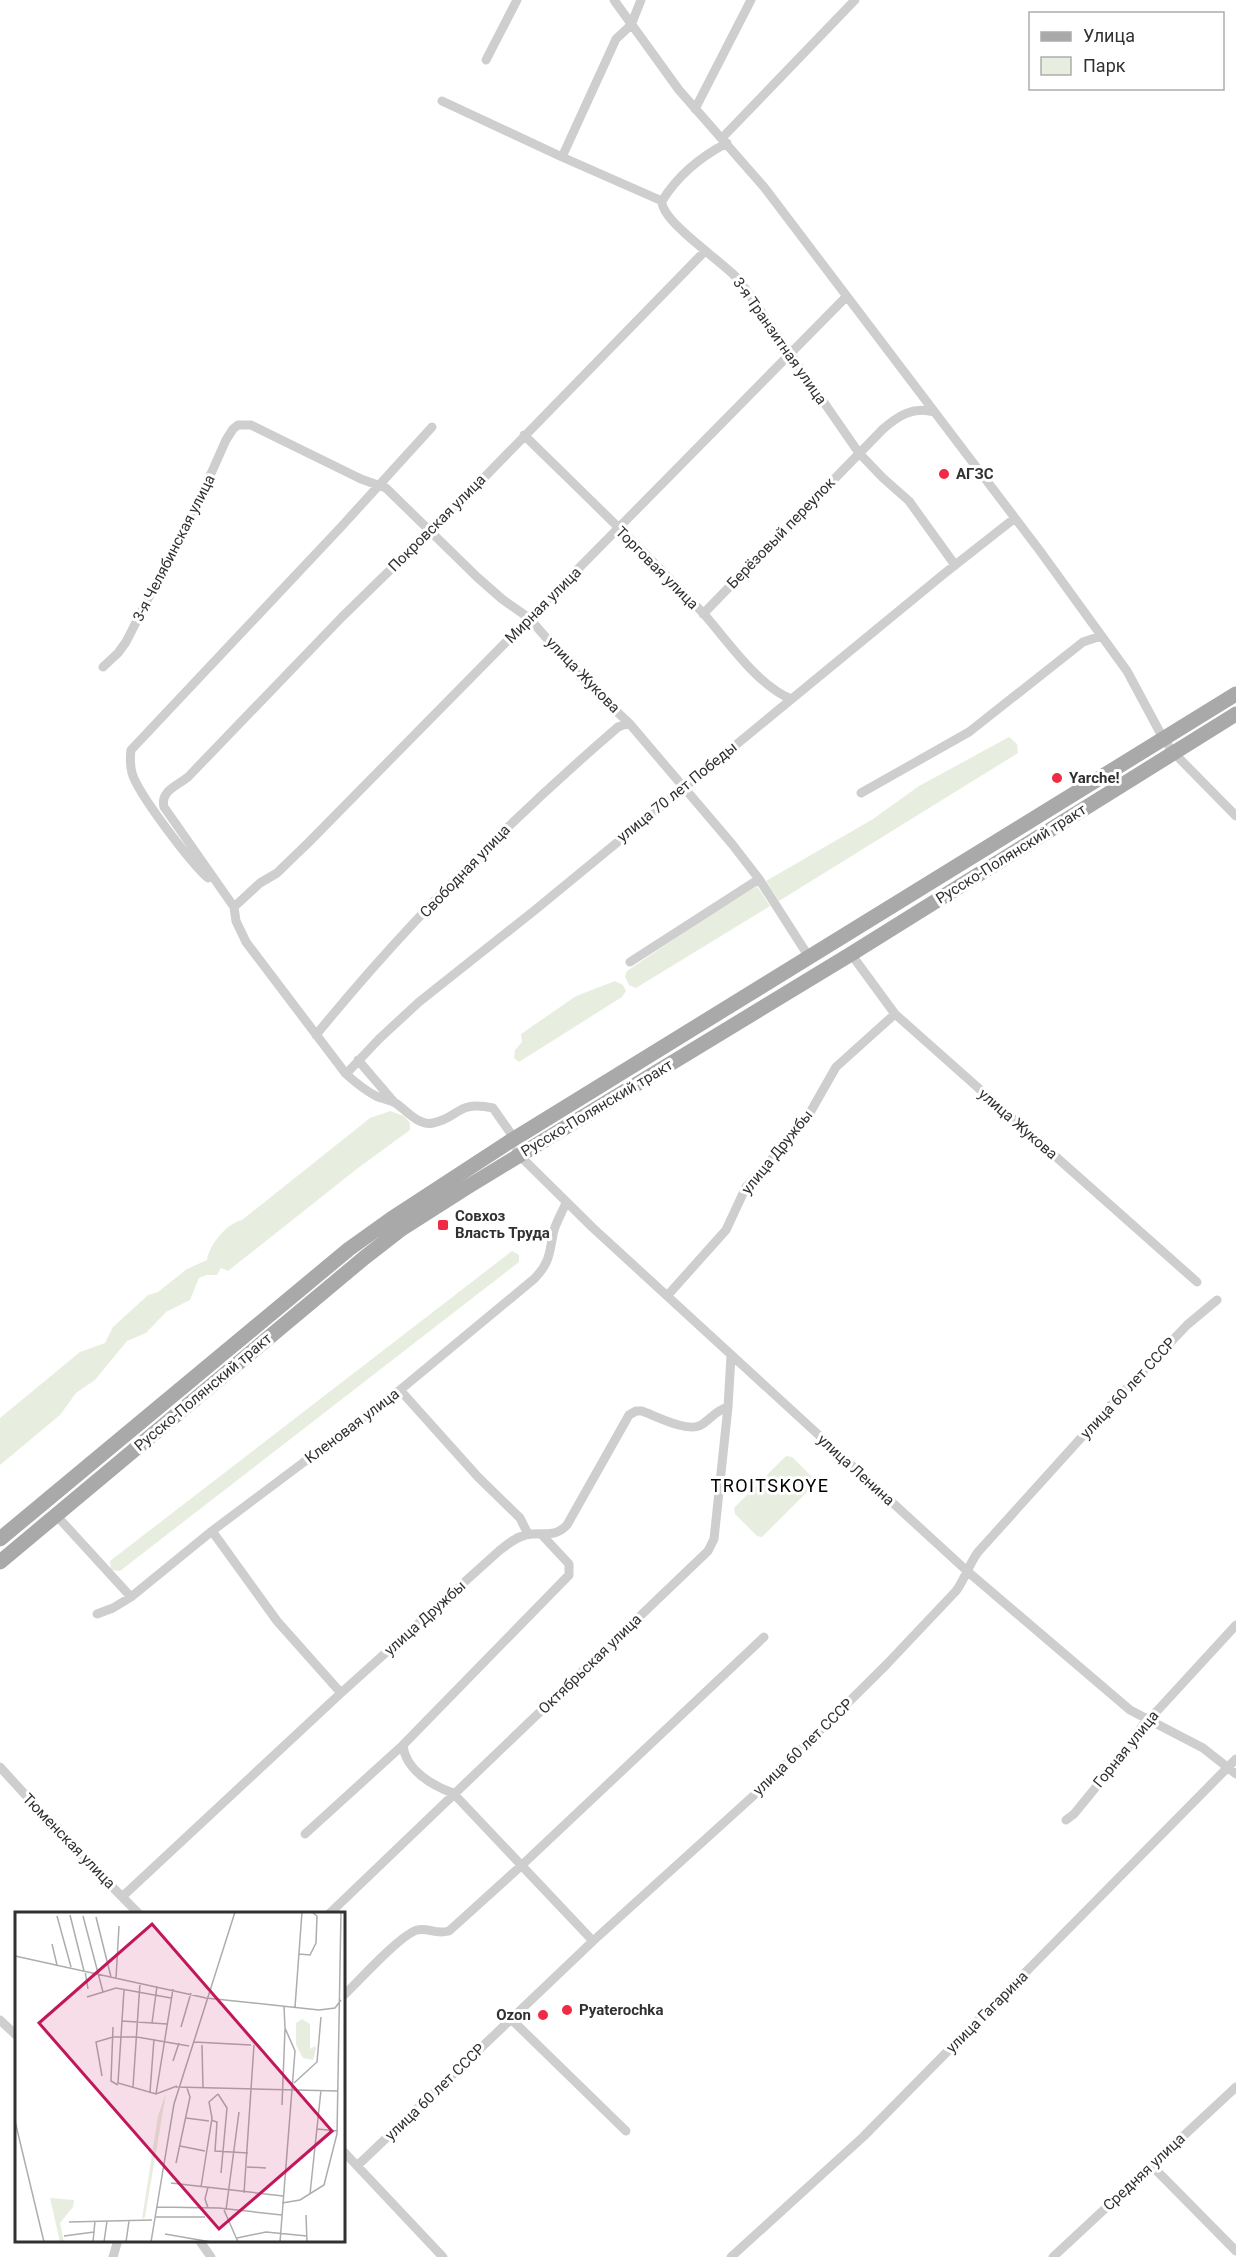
<svg xmlns="http://www.w3.org/2000/svg" width="1236" height="2257" viewBox="0 0 1236 2257" font-family="Roboto,sans-serif">
  <style>
    .green { fill: #e8eedf }
    .lines { fill: none; stroke-linecap: round; stroke-linejoin: round }
    .minor { stroke: #cecece; stroke-width: 9 }
    .primary { stroke: #a9a9a9; stroke-width: 15 }
    .poi-dot { fill: #f02b46; stroke: #fff; stroke-width: 2 }
    .labels { text-anchor: middle; stroke-width: 6; stroke-linejoin: round; paint-order: stroke }
    .street-label { font-size: 15px; fill: #313131; stroke: #fff }
    .poi-label { font-size: 15px; font-weight: bold; fill: #313131; stroke: #fff; text-anchor: start }
    .quarter-label { font-size: 18px; letter-spacing: 1.5px; fill: #000; stroke: #fff }
    .inset-road { fill: none; stroke: #adadad; stroke-width: 1.5 }
    .view { fill: #c2185b; fill-opacity: 0.15; stroke: #c2185b; stroke-width: 3 }
    .inset-edge { fill: none; stroke: #313131; stroke-width: 3 }
  </style>
  <rect width="100%" height="100%" fill="#fff"/>
  <!-- green -->
  <path class="green" d="M1009,737L1017,744L1018,753L779,901L766,881L873,819L919,786Z
    M757,886L770,906L636,988L629,985L625,977L627,971L708,916Z
    M615,981L623,985L626,991L622,997L519,1062L514,1058L515,1050L522,1042L521,1034L576,996Z
    M390,1111L404,1116L410,1123V1130L358,1168L228,1271L221,1268L217,1275H207L199,1278L190,1300L166,1312L146,1333L127,1341L95,1380L76,1393L60,1415L0,1465V1418L80,1352L105,1343L113,1327L148,1295L158,1292L187,1269L207,1260C209,1245 227,1223 242,1220L370,1118Z
    M512,1251L519,1255V1262L120,1571L111,1570L110,1561Z
    M786,1456L792,1457L814,1479V1485L762,1537L757,1536L735,1514L734,1508Z"/>
  <g class="lines">
    <!-- minor -->
    <path class="minor" d="M614,0L679,90L764,187L1040,551L1127,671L1163,738L1173,752L1236,816
      M486,60L517,0
      M442,101L562,157L662,201C661,222 725,263 740,281L859,453L883,478L909,501L955,565
      M695,109L751,0
      M722,138L855,0
      M562,157L616,39L631,25L641,0
      M662,201C678,175 700,157 727,143
      M524,435C584,494 645,552 703,613C728,641 756,684 791,699
      M703,614L883,429C898,416 913,406 934,412
      M103,667L118,653L126,642L205,487L226,440L233,429L238,425H251L361,479L386,488L477,577L502,599L529,618L583,680L629,723L732,844L759,879L809,957
      M861,793L969,732L1083,642L1101,636
      M208,878C191,863 138,794 132,773C130,765 130,758 131,750L341,527L432,427
      M234,907L260,883L277,873L309,842L846,297
      M851,954L895,1014L1197,1282
      M630,962L759,879
      M316,1035C407,923 509,821 618,727L629,723
      M358,1060L393,1101
      M346,1074L379,1039L419,1002L535,910L945,573L1015,518
      M514,1138L493,1108C456,1100 460,1118 433,1123C419,1126 408,1112 397,1104C391,1100 383,1099 376,1096C364,1090 355,1082 346,1074L246,942L236,921L234,907L164,807C160,791 177,786 188,777L342,617L472,490L705,251
      M516,1152L593,1228L967,1571L1130,1710L1203,1748L1236,1774
      M667,1296L726,1230L746,1187L803,1125L836,1067L895,1014
      M400,1390L478,1477L520,1518L528,1534
      M56,1515L131,1597
      M212,1531L277,1621L341,1693
      M542,1535L569,1564V1575L403,1745C405,1770 433,1786 453,1793L593,1941
      M97,1614L113,1608L131,1597L212,1531L400,1390L534,1279C551,1262 549,1252 554,1230C557,1221 562,1212 566,1203
      M0,1767L72,1846L139,1914
      M1066,1820L1074,1814L1123,1754L1147,1719L1157,1711L1236,1625
      M305,1834L403,1745
      M123,1896L341,1693L500,1550C508,1544 516,1537 526,1535C542,1531 554,1539 567,1525L629,1415L636,1411H642C656,1416 688,1433 701,1425C711,1419 716,1410 728,1407
      M329,1914L708,1551L714,1539L728,1407L731,1356
      M344,1995C359,1981 400,1935 417,1930C429,1927 434,1935 449,1931L522,1865L764,1637
      M511,2019L626,2131
      M0,2020L16,2035
      M344,2152L443,2257
      M1151,2165L1236,2251
      M357,2166L593,1941L762,1788L886,1665L956,1591C965,1579 969,1564 978,1552L1108,1408L1187,1325L1217,1300
      M199,2240L211,2257
      M113,2257L118,2240
      M731,2257L863,2137L1236,1759
      M1053,2257L1236,2087"/>
    <!-- primary -->
    <path class="primary" d="M0,1539L349,1249L391,1219L509,1142L1236,694
      M0,1562L364,1258L400,1230L469,1186L851,954L1236,714"/>
  </g>
  <!-- markers -->
  <g class="poi-dot">
    <circle cx="944" cy="474" r="6"/>
    <circle cx="1057" cy="778" r="6"/>
    <rect x="437" y="1219" width="12" height="12" rx="3"/>
    <circle cx="567" cy="2010" r="6"/>
    <circle cx="543" cy="2015" r="6"/>
  </g>
  <g class="labels">
    <!-- street labels -->
    <g class="street-label">
      <text transform="translate(780 341) rotate(55)" y="5">3-я Транзитная улица</text>
      <text transform="translate(437 523) rotate(-45)" y="5">Покровская улица</text>
      <text transform="translate(781 533) rotate(-46)" y="5">Берёзовый переулок</text>
      <text transform="translate(174 548) rotate(-63)" y="5">3-я Челябинская улица</text>
      <text transform="translate(657 568) rotate(45)" y="5">Торговая улица</text>
      <text transform="translate(543 605) rotate(-45)" y="5">Мирная улица</text>
      <text transform="translate(583 675) rotate(46)" y="5">улица Жукова</text>
      <text transform="translate(677 792) rotate(-39)" y="5">улица 70 лет Победы</text>
      <text transform="translate(1011 854) rotate(-32)" y="5">Русско-Полянский тракт</text>
      <text transform="translate(465 871) rotate(-46)" y="5">Свободная улица</text>
      <text transform="translate(597 1108) rotate(-31)" y="5">Русско-Полянский тракт</text>
      <text transform="translate(1018 1124) rotate(41)" y="5">улица Жукова</text>
      <text transform="translate(777 1152) rotate(-51)" y="5">улица Дружбы</text>
      <text transform="translate(1128 1388) rotate(-47)" y="5">улица 60 лет СССР</text>
      <text transform="translate(203 1392) rotate(-40)" y="5">Русско-Полянский тракт</text>
      <text transform="translate(352 1426) rotate(-37)" y="5">Кленовая улица</text>
      <text transform="translate(856 1470) rotate(42)" y="5">улица Ленина</text>
      <text transform="translate(425 1618) rotate(-42)" y="5">улица Дружбы</text>
      <text transform="translate(590 1664) rotate(-44)" y="5">Октябрьская улица</text>
      <text transform="translate(803 1747) rotate(-44)" y="5">улица 60 лет СССР</text>
      <text transform="translate(1126 1749) rotate(-51)" y="5">Горная улица</text>
      <text transform="translate(69 1841) rotate(46)" y="5">Тюменская улица</text>
      <text transform="translate(987 2012) rotate(-45)" y="5">улица Гагарина</text>
      <text transform="translate(435 2092) rotate(-44)" y="5">улица 60 лет СССР</text>
      <text transform="translate(1144 2172) rotate(-43)" y="5">Средняя улица</text>
    </g>
    <!-- poi labels -->
    <g class="poi-label">
      <text x="956" y="479">АГЗС</text>
      <text x="1069" y="783">Yarche!</text>
      <text x="455" y="1221">Совхоз<tspan x="455" dy="17">Власть Труда</tspan></text>
      <text x="579" y="2015">Pyaterochka</text>
      <text x="531" y="2020" text-anchor="end">Ozon</text>
    </g>
    <!-- quarter labels -->
    <g class="quarter-label">
      <text x="770" y="1492">TROITSKOYE</text>
    </g>
  </g>
  <!-- overview -->
  <g transform="translate(15 1912)">
    <rect width="330" height="330" fill="#fff"/>
    <path d="M287,107L295,112V137L300,134L301,137L298,148L288,146L281,133V111ZM151,181L130,305L127,307L143,204ZM35,286L59,288L58,295L45,311L49,330H45Z" fill="#e8eedf"/>
    <path class="inset-road" d="M55,3L69,59M42,4L56,55M68,4L88,80M81,5L96,65M37,32L42,53M284,42L295,43L301,31L302,4L297,0M0,44L191,86L304,98L320,96L326,88M70,59L73,77M101,66L104,14M109,78L103,171L141,182L162,174M72,85L101,76L156,86M280,95L287,0M107,109L152,112M137,111L142,74M98,115L96,169L103,173M166,115L176,81M179,130L236,133M187,133L188,176M158,149L164,131M87,164L81,130L98,125H122L174,134M279,171L302,150L306,105M118,175L125,71M161,175L323,179M135,180L139,127M141,182L158,77M203,182L212,196L206,261M267,193L270,117M171,206L194,209M196,208L202,210L200,239L233,241M0,209L29,330M302,217L323,219M165,234L190,239M161,251L175,185L172,176M232,255L251,256M156,271L268,284M186,275L197,206L194,190L203,182M193,275L190,287L193,296M229,281L239,133M295,282L306,178M267,291L285,288L309,273L322,222L326,0M142,295L204,296L267,303M209,298L223,330M211,298L224,200M291,303L292,330M140,305H190M54,310L137,308M150,322L196,330M49,324L79,320M222,326L251,320L292,324M78,330L80,309M89,330L92,309M111,330L114,309M136,330L159,192L220,0M265,330L280,139L270,116L269,94"/>
    <path class="view" d="M137,12L317,219L204,317L24,111Z"/>
    <rect width="330" height="330" class="inset-edge"/>
  </g>
  <!-- legend -->
  <rect x="1029" y="12" width="195" height="78" fill="#ffffff" stroke="#adadad" stroke-width="1.5"/>
  <rect x="1041" y="32" width="30" height="9" fill="#a9a9a9" stroke="#adadad" stroke-width="1.5"/>
  <text x="1083" y="42" font-size="18" fill="#313131">Улица</text>
  <rect x="1041" y="57" width="30" height="18" fill="#e8eedf" stroke="#adadad" stroke-width="1.5"/>
  <text x="1083" y="72" font-size="18" fill="#313131">Парк</text>
</svg>
